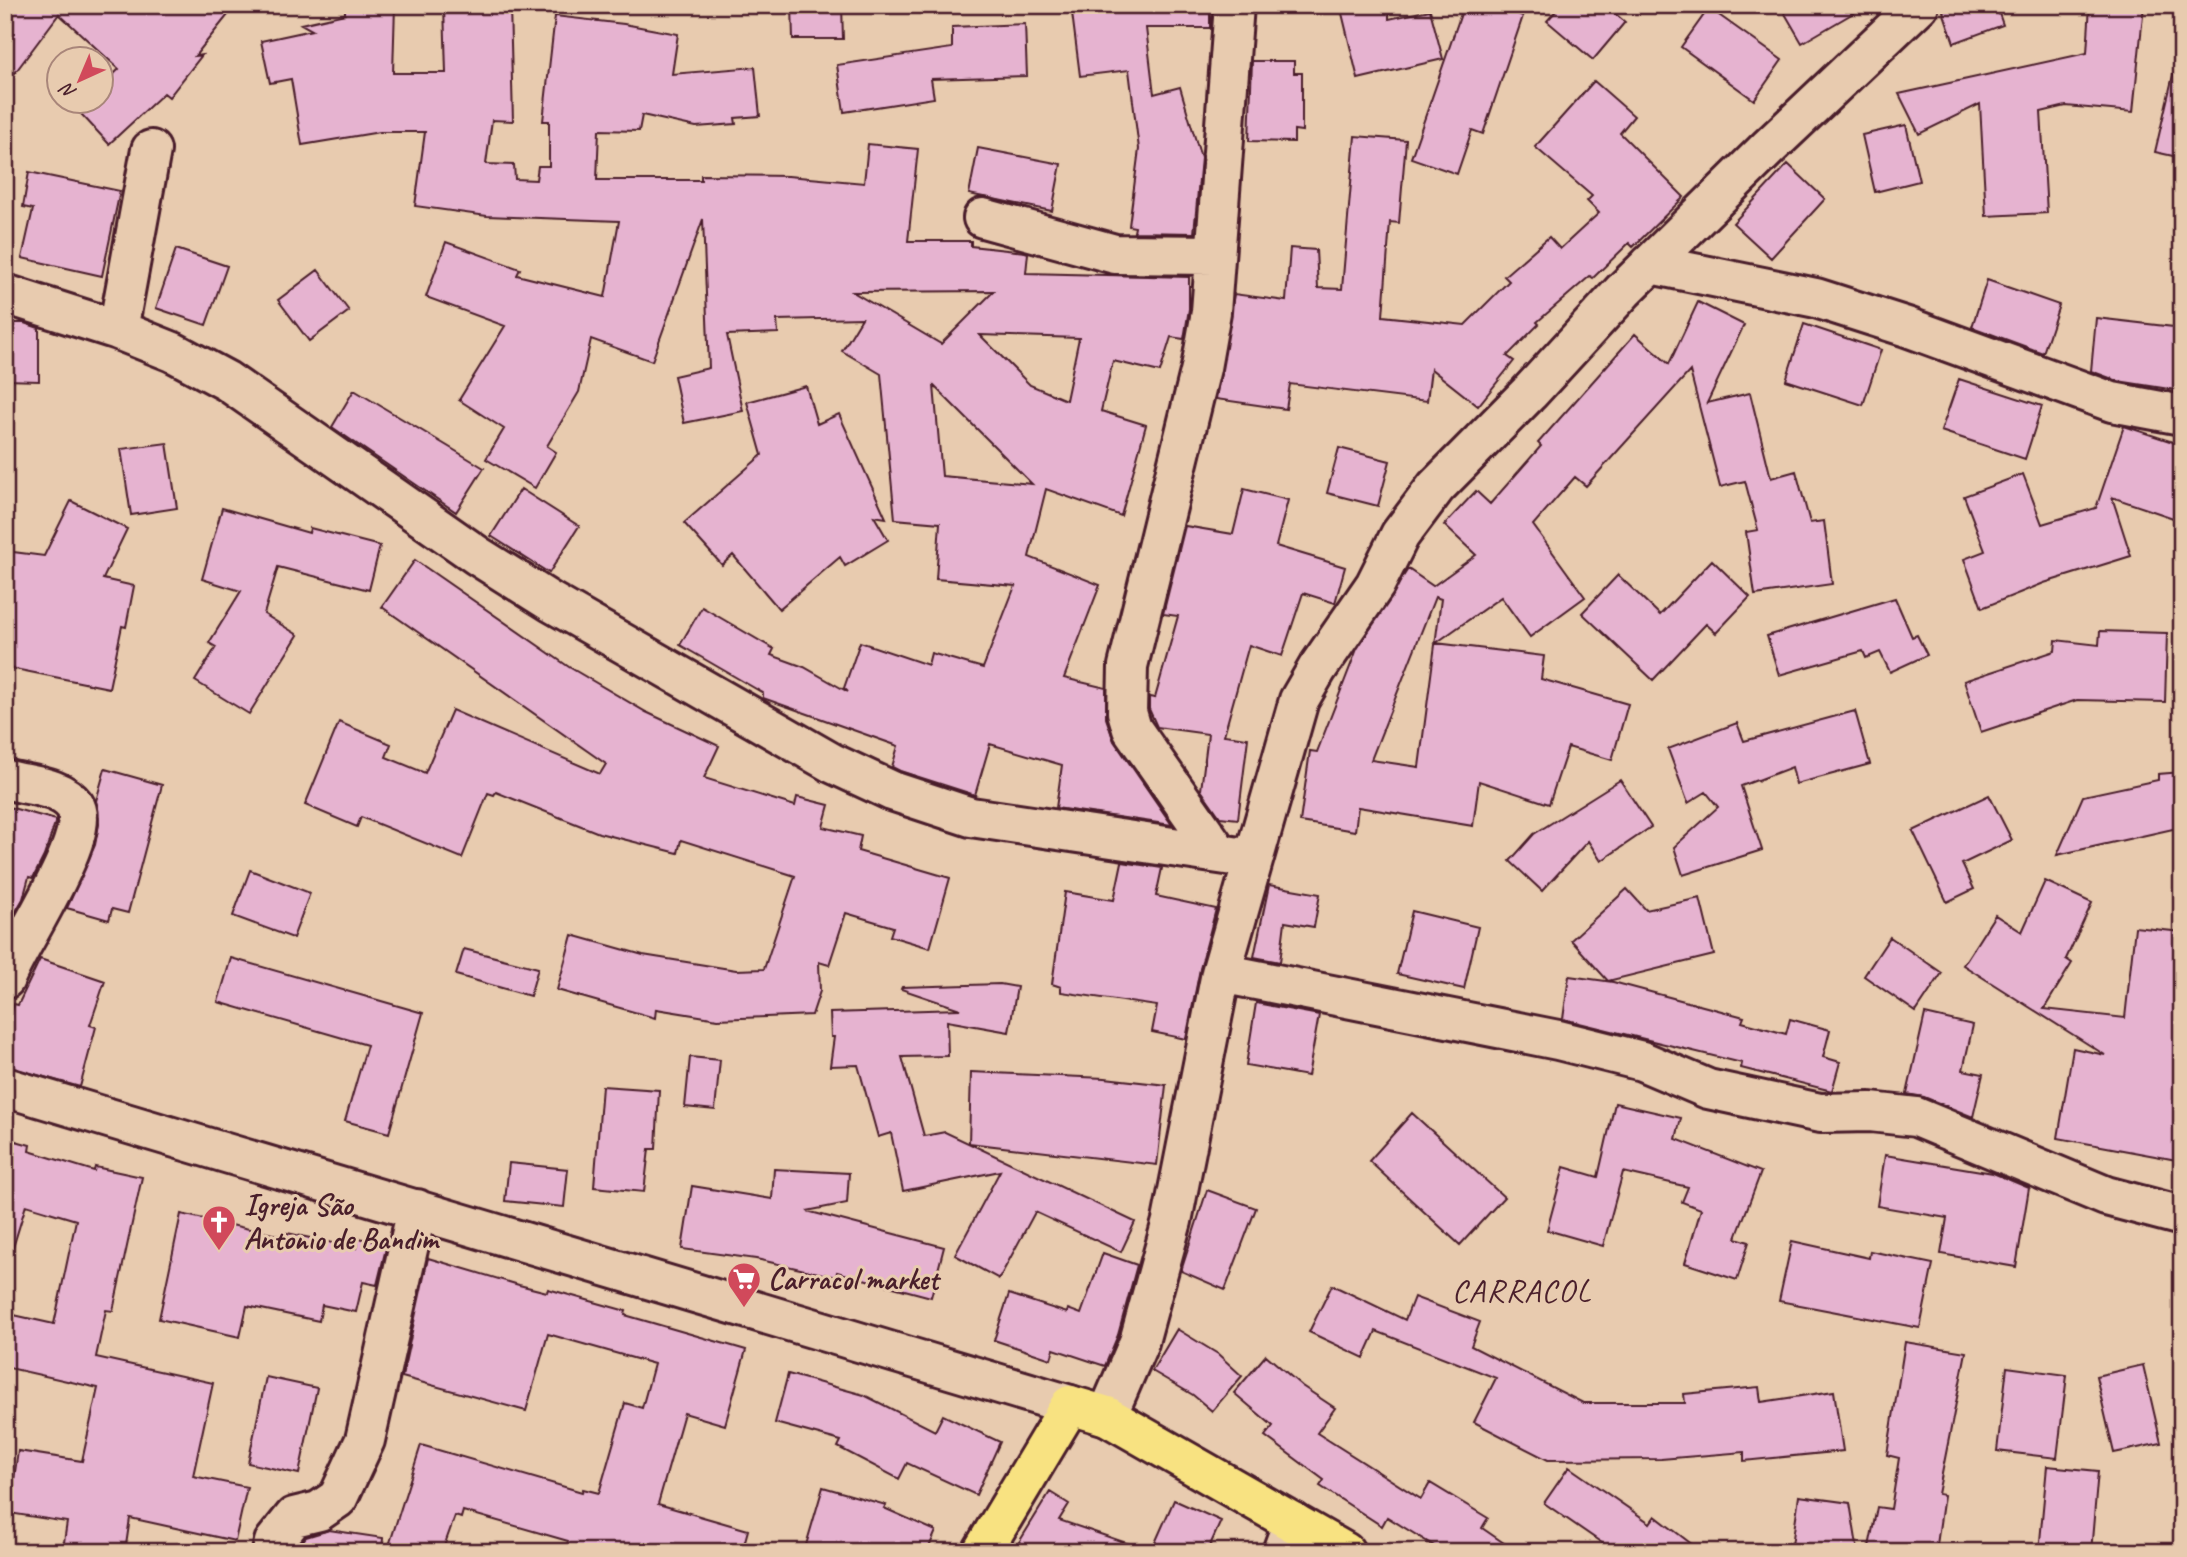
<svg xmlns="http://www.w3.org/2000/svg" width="2187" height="1557" viewBox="0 0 2187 1557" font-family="Caveat,sans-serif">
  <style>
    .building { fill: #e6b3d0; stroke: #4a1f2b; stroke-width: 2; fill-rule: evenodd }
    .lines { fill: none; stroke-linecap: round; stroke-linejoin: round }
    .minor-casing { stroke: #4a1f2b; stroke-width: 44 }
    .major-casing { stroke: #4a1f2b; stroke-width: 44 }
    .minor { stroke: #e8cbaf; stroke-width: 38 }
    .major { stroke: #f8e281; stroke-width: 38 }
    .labels { text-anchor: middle; stroke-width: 6; stroke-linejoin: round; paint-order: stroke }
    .poi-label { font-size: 30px; font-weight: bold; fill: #4a1f2b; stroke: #e8cbaf; text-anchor: start }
    .neighbourhood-label { font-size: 32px; letter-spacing: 2px; fill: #4a1f2b; stroke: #e8cbaf }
  </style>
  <rect width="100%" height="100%" fill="#e8cbaf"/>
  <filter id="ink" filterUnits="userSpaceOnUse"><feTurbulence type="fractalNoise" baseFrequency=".0143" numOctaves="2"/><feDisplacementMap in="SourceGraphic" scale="14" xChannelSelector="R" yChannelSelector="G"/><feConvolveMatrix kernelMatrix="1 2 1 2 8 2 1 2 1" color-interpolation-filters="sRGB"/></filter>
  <g filter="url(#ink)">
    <!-- building -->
    <path class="building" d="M5,5H236L195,56L202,55L169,97L164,93L109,144L70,102H102V86L119,69L59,14L5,86Z
      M345,5H395L393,73H446L444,5H510L513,121L492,120L486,164L514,165L515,179L536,180L538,166H549V121H543L555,16L624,24L678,34L672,74L755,67L760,116L735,118L736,124L696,127L642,115L639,131L599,130L597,180H701V175L788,176L864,183L868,144L918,149L908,241H971V246L1025,252L1028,253L1026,273L1189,277V309L1184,339L1171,337L1160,372L1113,361L1101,411L1146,425L1121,516L1046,489L1029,557L1100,585L1064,678L1106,688V718L1114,741L1172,825L1056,808L1062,765L990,744L975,795L900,771L892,767L898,746L763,698V693L680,645L702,607L774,649L771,655L804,667L848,692L844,688L860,642L928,665L931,653L983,668L1015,586L936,579L940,523L895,519L881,374L842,351L862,318L777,320L778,333L727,335L743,411L684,423L674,376L709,368L703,219L652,361L591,339L579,392L547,446L556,452L535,488L486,459L504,429L459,400L505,326L426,297L446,242L520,269L517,275L605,297L619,221L487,216L415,206L425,132H380L302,145L291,79L270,83L261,41L312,30L301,24L345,14ZM994,291L941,344L853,292ZM980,335L1079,338L1066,400L1030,385ZM934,386L1032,484L942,476Z
      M792,5H842L843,39H793Z
      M1071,5H1210V28H1146L1154,94L1180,87L1201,158L1194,233L1134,232L1135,227L1129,226L1139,149L1129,70L1080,76Z
      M1340,5H1389V19L1430,10L1443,59L1358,79Z
      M1464,5H1493L1523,16L1483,134L1472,130L1457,174L1411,158Z
      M1561,5H1605L1625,22L1593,60L1547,21Z
      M1780,5H1867L1802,43Z
      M1958,5H1996L2003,25L1954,43L1943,11Z
      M2090,5H2144L2133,112L2066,106L2041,112L2047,213L1986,216L1980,104L1919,134L1899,94L2087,53Z
      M1709,8L1782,60L1754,100L1681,47Z
      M1025,24L1027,76L931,79L934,98L844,112L837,65L952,48V27Z
      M1252,61H1294V73H1302V131L1294,130V142L1249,141Z
      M2173,75L2182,76V158L2155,152Z
      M1594,81L1634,116L1620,133L1684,197L1633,247L1629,243L1593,278L1590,276L1537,322L1539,324L1507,356L1514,361L1478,406L1431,369L1427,401L1290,384L1286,409L1216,399L1234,294L1286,301L1290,248L1316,250L1318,288L1342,289L1355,136L1406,140L1399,223L1390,222L1383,316L1465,325L1509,281L1504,276L1549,237L1560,249L1599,213L1587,201L1592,196L1535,147Z
      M1906,125L1919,181L1875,192L1862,135Z
      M978,148L1061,164L1052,211L969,194Z
      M1788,164L1825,199L1771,258L1733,223Z
      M29,172L120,191L102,276L22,258L33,209L23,207Z
      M176,249L227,266L206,325L156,308Z
      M318,270L349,311L309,341L278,300Z
      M1987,280L2059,305L2043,353L1972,327Z
      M1698,302L1744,325L1707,403L1750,393L1771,478L1796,471L1810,523L1824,521L1832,584L1755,595L1746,532L1758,530L1745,481L1720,487L1690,371L1586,486L1575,477L1533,525L1585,597L1530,637L1501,597L1436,643L1544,656L1541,679L1628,704L1612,760L1568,747L1549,804L1479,781L1473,826L1358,807L1355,831L1300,822L1310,751L1317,752L1357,649L1408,569L1433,586L1476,555L1444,525L1476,491L1490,504L1541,446L1538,443L1635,334L1669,364ZM1435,597L1441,599L1419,767L1371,760Z
      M2096,318L2182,328V391L2118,381L2091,371Z
      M5,323H24L39,328V381L5,380Z
      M1804,324L1881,350L1863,405L1786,380Z
      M1959,379L2042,406L2025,459L1941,431Z
      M806,386L817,424L839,414L886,518L874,516L888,540L845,566L840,557L779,609L733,555L722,565L684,523L762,455L747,402Z
      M354,390L484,468L456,512L332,427Z
      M2124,426L2182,445V521L2112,497L2131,556L2044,583L1982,608L1964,559L1985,551L1964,496L2023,474L2042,524L2096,508Z
      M167,443L177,508L131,515L121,449Z
      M1339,448L1390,461L1378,506L1327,493Z
      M521,489L579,526L549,573L491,536Z
      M1244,489L1288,500L1276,546L1345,567L1335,603L1303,593L1282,656L1249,645L1224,735L1248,738L1238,819L1220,817L1201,790L1208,734L1157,727L1149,709V697L1155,698L1178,616L1163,614L1185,526L1233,534Z
      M71,501L127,529L103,579L134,586L126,627L122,626L109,688L5,667V551L44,556Z
      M222,508L309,533L310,528L380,546L369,590L278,567L264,614L298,635L249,714L195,681L216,647L209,643L241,591L202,579Z
      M415,560L569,667L646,712L719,746L704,778L795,806L797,797L829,805L823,827L861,836L858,851L950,878L930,948L890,936L893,927L846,913L829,965L819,962L820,991L812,1015L718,1019L656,1009L655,1018L557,990L572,935L643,955L736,970L764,969L795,876L681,840L678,853L599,833L496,792L494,795L488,793L462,858L361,817L357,827L305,805L339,722L391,744L386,757L425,773L452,710L600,774L606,764L382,607Z
      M1712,560L1750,597L1716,633L1706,624L1653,680L1582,613L1618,575L1660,615Z
      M1895,598L1912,637L1917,635L1927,655L1890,672L1880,652L1866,658L1863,651L1779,675L1767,636Z
      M2100,631L2167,633L2165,702L2077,700L1981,732L1964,681L2055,651L2056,640L2099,645Z
      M1855,711L1870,764L1796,784L1792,767L1758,780L1759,782L1757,780L1741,786L1762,850L1683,875L1674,847L1718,807L1706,792L1688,803L1668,749L1737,723L1744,741Z
      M105,769L162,785L128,913L112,909L109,920L67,908L95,845L99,824L96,801Z
      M2182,772V827L2057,855L2083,796L2158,780V774Z
      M1620,780L1651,827L1601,861L1588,841L1542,891L1510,861L1534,834Z
      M1989,795L2012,840L1962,864L1974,889L1947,902L1913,831Z
      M5,806L56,820L44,856L33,878L29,877L23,899L5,930Z
      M1122,862L1162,868L1156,896L1216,909L1200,969L1186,1039L1152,1032L1157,1006L1061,992V987L1052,984L1065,892L1114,900Z
      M250,870L310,893L293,938L233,916Z
      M2045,881L2092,903L2066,959L2072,963L2044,1009L2125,1018L2135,927L2182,932V1161L2058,1138L2073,1048L2105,1055L1963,965L1995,915L2022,932Z
      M1269,885L1320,894L1314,927L1285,922L1280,962L1254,957Z
      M1627,889L1646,910L1700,898L1714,955L1608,981L1571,940Z
      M1412,911L1478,927L1464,989L1397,974Z
      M1890,937L1942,973L1916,1012L1864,976Z
      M464,949L538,968L530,996L456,975Z
      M231,958L423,1013L389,1133L345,1121L367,1045L218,1002Z
      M40,959L105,981L90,1025L96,1027L80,1087L5,1066V1036L14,1004L18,1005Z
      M1569,976L1613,982L1744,1017L1742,1022L1786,1034L1790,1019L1830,1030L1823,1057L1840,1062L1832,1091L1741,1068L1742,1063L1563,1019Z
      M1000,984L1017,987L1009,1032L947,1021L948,1056L902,1057L924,1136L945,1132L1135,1222L1121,1252L1035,1212L999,1279L955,1255L1000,1171L903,1191L891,1133L878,1137L858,1065L830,1066L834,1037H831L830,1013L960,1009L901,989L902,987Z
      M1256,1003L1319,1015L1308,1076L1246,1065Z
      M1925,1014L1973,1025L1963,1070L1983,1074L1973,1117L1924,1097L1907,1094Z
      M690,1057L720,1060L715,1110L685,1107Z
      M971,1072L1105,1078L1166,1085L1157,1165L969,1143Z
      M602,1086L659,1090L656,1149H649L644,1192L594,1187Z
      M1615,1103L1681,1118L1676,1139L1761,1172L1736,1238L1749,1242L1737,1280L1685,1263L1701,1209L1682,1202L1688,1187L1623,1172L1603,1246L1547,1230L1564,1167L1598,1177Z
      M1412,1113L1504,1197L1460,1245L1369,1161Z
      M5,1138L30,1145L29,1151L94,1171L95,1167L142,1177L113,1311L106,1310L96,1357L213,1383L193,1476L247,1487L235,1541L130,1518L125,1552H79L63,1549L67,1522L9,1513L18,1451L82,1461L98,1388L5,1367V1313L54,1324L76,1220L26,1205L11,1254L5,1253Z
      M1885,1155L1993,1173L2029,1188L2016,1267L1941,1254L1947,1218L1877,1206Z
      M509,1163L568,1169L564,1207L505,1201Z
      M774,1169L849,1173L847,1203L807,1211L944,1247L931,1297L837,1272L836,1277L756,1259L682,1249L692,1186L772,1199Z
      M1207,1190L1256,1208L1225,1290L1181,1271Z
      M181,1214L286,1237L287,1233L356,1248L358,1238L387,1244L377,1285L363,1282L356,1312L322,1305L319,1321L247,1306L240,1337L159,1319Z
      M1792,1241L1869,1258L1870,1251L1933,1264L1920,1328L1779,1301Z
      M1103,1253L1137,1265L1118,1335L1105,1366L1054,1349L1051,1359L994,1340L1009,1294L1067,1313L1068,1309L1081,1314Z
      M428,1258L519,1285L547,1292L548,1289L626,1311L625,1315L746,1350L725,1425L684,1413L658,1504L748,1530L742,1552H565L568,1541L463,1511L461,1518L455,1516L442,1552H387L421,1445L582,1492L583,1489L599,1493L625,1403L642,1408L654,1364L548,1334L526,1411L402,1377Z
      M1332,1285L1405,1320L1414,1297L1480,1322L1471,1346L1583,1403H1685L1684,1394L1759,1387L1761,1402L1834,1391L1843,1451L1744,1461V1452L1661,1459L1548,1460L1474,1422L1496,1378L1376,1331L1364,1358L1309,1332Z
      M1177,1329L1218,1354L1242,1376L1212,1411L1193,1395L1152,1371Z
      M1905,1342L1966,1352L1938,1494L1944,1495L1936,1552H1868L1877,1507L1891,1509L1899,1458L1887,1455Z
      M1266,1355L1302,1386L1335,1408L1317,1433L1421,1499L1430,1483L1488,1518L1482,1528L1517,1552H1444L1387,1517L1382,1526L1320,1486L1324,1480L1265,1436L1273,1426L1234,1393Z
      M2143,1365L2161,1443L2114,1453L2096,1376Z
      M2007,1367L2067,1375L2057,1458L1997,1451Z
      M788,1374L864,1395L935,1431L943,1415L1000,1442L976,1495L907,1463L899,1479L838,1447L841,1441L775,1423Z
      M266,1377L317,1388L299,1474L248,1463Z
      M2047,1466L2098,1471L2091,1552H2039Z
      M1569,1467L1650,1523L1655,1516L1702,1552H1615L1544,1503Z
      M823,1487L886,1505L884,1508L936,1531L927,1552H804Z
      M1050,1492L1069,1504L1059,1520L1141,1548L1140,1552H1013Z
      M1799,1496L1850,1503L1858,1552L1815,1546L1814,1552H1791Z
      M1174,1500L1221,1521L1207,1552H1151Z
      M329,1530L383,1538L382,1552H294L306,1537Z"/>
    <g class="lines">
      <!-- minor casing -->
      <g class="minor-casing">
        <path id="minor" d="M983,218L1115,254L1214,255
          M1650,264L1816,298L1907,327L2112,402L2182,415
          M5,294L118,330L173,352L227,381L478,556L551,602L832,763L892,791L971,817L1253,859
          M118,330L151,150
          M5,779C27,786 60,785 75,806C94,834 16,948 5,979
          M1218,852L1132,729L1127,712L1128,666L1201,368L1211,312L1234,5
          M1221,973L1558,1040L1642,1061L1708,1089L1820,1113L1870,1112L1916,1117L2106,1196L2182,1216
          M5,1087L1070,1405
          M1107,1416L1139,1342L1172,1221L1221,973L1299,700L1317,669L1375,585L1400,535L1436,487L1529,393L1623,291L1768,148L1919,5
          M272,1552L274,1542L294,1517L319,1511L338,1498L365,1440L417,1209
          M1282,1552L1293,1522"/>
      </g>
      <!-- major casing -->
      <g class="major-casing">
        <path id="major" d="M982,1552L1070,1405L1107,1416L1345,1552"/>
      </g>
      <!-- minor -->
      <use href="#minor" class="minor"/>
      <!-- major -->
      <use href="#major" class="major"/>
    </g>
  </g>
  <!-- icons -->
  <defs>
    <g id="church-pin" transform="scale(1.75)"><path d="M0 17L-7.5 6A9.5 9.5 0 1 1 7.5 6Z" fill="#d1495b" stroke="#e8cbaf"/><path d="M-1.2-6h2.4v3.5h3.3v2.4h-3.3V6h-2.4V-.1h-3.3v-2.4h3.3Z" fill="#fff"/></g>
    <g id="supermarket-pin" transform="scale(1.75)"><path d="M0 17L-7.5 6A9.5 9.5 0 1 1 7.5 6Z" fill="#d1495b" stroke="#e8cbaf"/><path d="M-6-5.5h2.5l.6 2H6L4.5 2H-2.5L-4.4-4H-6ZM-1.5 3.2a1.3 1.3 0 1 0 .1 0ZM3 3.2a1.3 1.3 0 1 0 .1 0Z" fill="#fff"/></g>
  </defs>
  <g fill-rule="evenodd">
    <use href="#church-pin" x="219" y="1222"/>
    <use href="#supermarket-pin" x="744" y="1279"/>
  </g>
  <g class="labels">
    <!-- poi labels -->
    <g class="poi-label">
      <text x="244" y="1215">Igreja São<tspan x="244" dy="34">Antonio de Bandim</tspan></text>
      <text x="768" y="1289">Carracol market</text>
    </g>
    <!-- neighbourhood labels -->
    <g class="neighbourhood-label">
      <text x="1522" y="1301">CARRACOL</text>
    </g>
  </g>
  <!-- margin -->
  <rect width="2187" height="1557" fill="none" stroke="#e8cbaf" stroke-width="28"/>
  <rect x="14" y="14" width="2159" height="1529" fill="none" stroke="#4a1f2b" stroke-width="2.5" filter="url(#ink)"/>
  <!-- north arrow -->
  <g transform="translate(80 80) rotate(224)"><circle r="33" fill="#e8cbaf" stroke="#a9867a" stroke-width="2"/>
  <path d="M0-5L12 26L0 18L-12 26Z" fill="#d1495b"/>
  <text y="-10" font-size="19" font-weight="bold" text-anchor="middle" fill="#4a1f2b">N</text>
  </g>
</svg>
